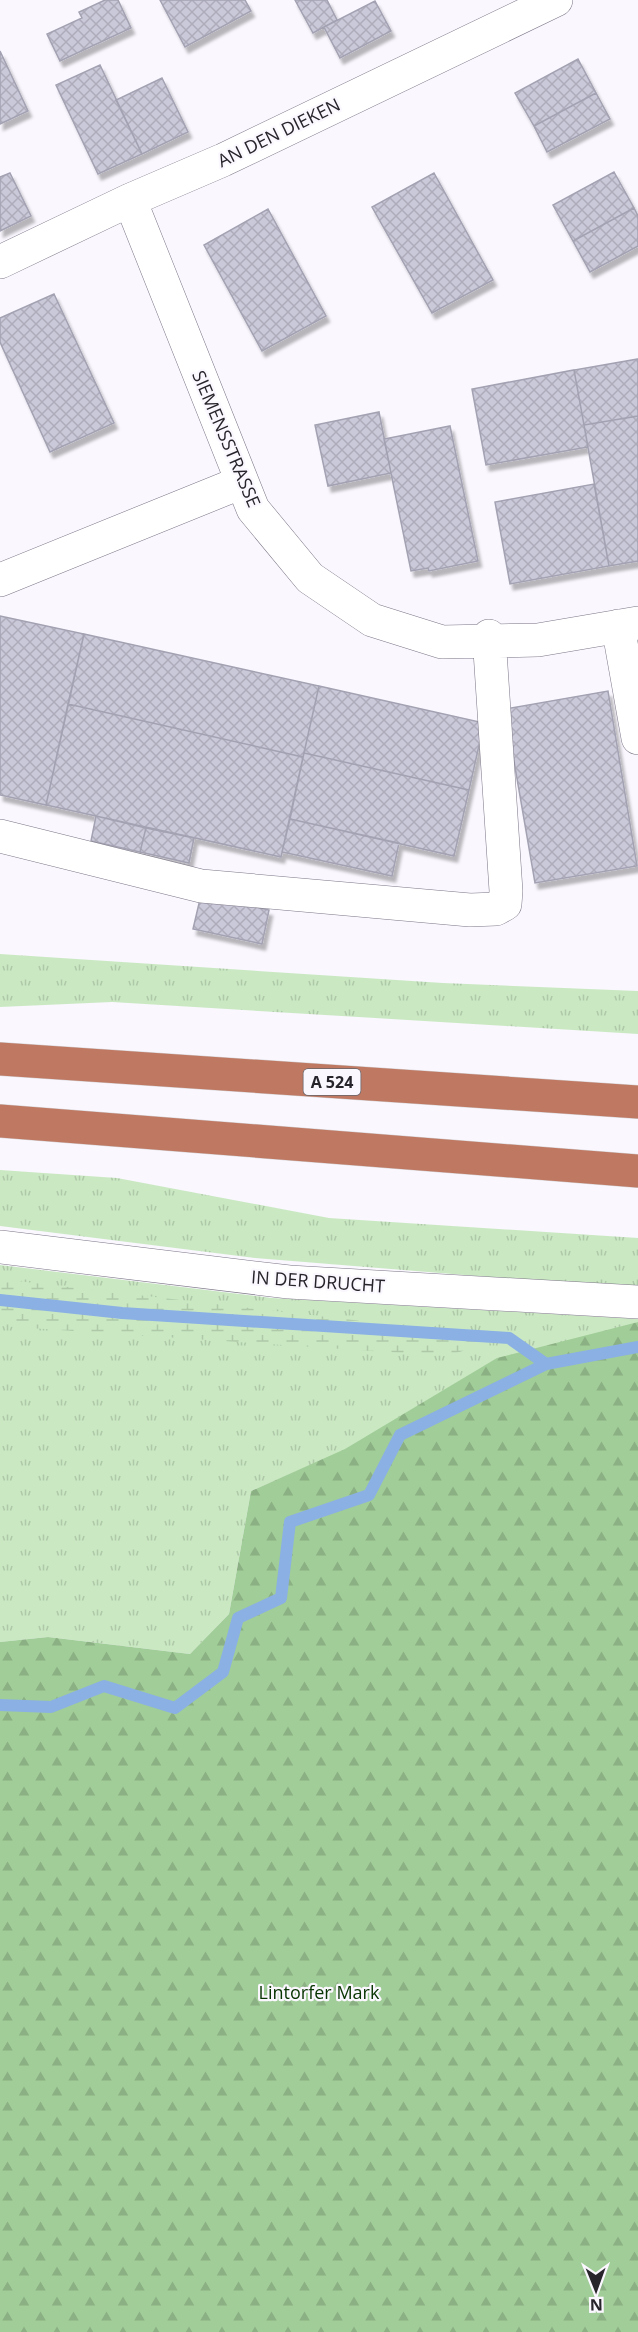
<svg xmlns="http://www.w3.org/2000/svg" width="638" height="2332" viewBox="0 0 638 2332" font-family="'Open Sans',sans-serif">
  <style>
    .grass { fill: url(#grass-tufts) }
    .forest { fill: url(#forest-firs) }
    .wetland { fill: url(#wetland-marsh) }
    .lines { fill: none; stroke-linecap: round; stroke-linejoin: round }
    .stream { stroke: #8bb0e4; stroke-width: 12 }
    .building { fill: url(#building-cross-hatch); stroke: #a3a2b2; stroke-width: 1.5; filter: url(#shadow) }
    .minor-casing { stroke: #7d7787; stroke-width: 34 }
    .highway-casing { stroke: #d4d3d5; stroke-width: 34 }
    .minor { stroke: #fff; stroke-width: 33 }
    .highway { stroke: #bf7963; stroke-width: 33 }
    .labels { text-anchor: middle; stroke-width: 4.5; stroke-linejoin: round; paint-order: stroke }
    .shield { fill: #faf7fe; stroke: #66646a; stroke-width: 1.5 }
    .shield-label { font-size: 16px; font-weight: bold; fill: #27252b }
    .street-label { font-size: 18px; fill: #27252b; stroke: #faf7fe }
    .park-label { font-size: 18px; fill: #083400; stroke: #faf7fe }
  </style>
  <defs>
    <pattern id="grass-tufts" width="24" height="20" patternUnits="userSpaceOnUse" patternTransform="scale(1.5)"><rect width="24" height="20" fill="#cae9c3"/><path d="M3 7l-1-3M5 7V3M7 7l1-3M15 17l-1-3M17 17v-4M19 17l1-3" fill="none" stroke="#aec8a8"/></pattern>
    <pattern id="forest-firs" width="22" height="20" patternUnits="userSpaceOnUse" patternTransform="scale(1.5)"><rect width="22" height="20" fill="#a1cd98"/><path d="M5 1l3.5 6h-7zM16 11l3.5 6h-7z" fill="#8bb083"/></pattern>
    <pattern id="wetland-marsh" width="20" height="14" patternUnits="userSpaceOnUse" patternTransform="scale(1.5)"><rect width="20" height="14" fill="#cae9c3"/><path d="M1 5h8M5 5V1M11 12h8M15 12V8" fill="none" stroke="#aec8a8"/></pattern>
    <pattern id="building-cross-hatch" width="8" height="8" patternUnits="userSpaceOnUse" patternTransform="scale(1.5)"><rect width="8" height="8" fill="#cac9da"/><path d="M0 0l8 8M0 8l8-8" fill="none" stroke="#aeacbb"/></pattern>
    <filter id="shadow"><feDropShadow dx="3.5" dy="6" stdDeviation="1.5" flood-color="#0004"/></filter>
  </defs>
  <rect width="100%" height="100%" fill="#faf7fe"/>
  <!-- grass -->
  <path class="grass" d="M0,954L443,983L638,991V1034L112,1002L0,1007Z
    M0,1170L117,1178L329,1218L638,1238V1289L255,1258L0,1226Z
    M0,1265L272,1298L638,1319V1322L251,1491L229,1614L190,1654L48,1637L0,1642Z"/>
  <!-- forest -->
  <path class="forest" d="M638,1322V2332H0V1642L48,1637L190,1654L229,1614L251,1491L345,1449L497,1358Z"/>
  <!-- wetland -->
  <path class="wetland" d="M0,1279L509,1338L445,1356L0,1326Z"/>
  <g class="lines">
    <!-- stream -->
    <path class="stream" d="M0,1300L122,1313L509,1338L546,1364
      M0,1705L51,1707L104,1686L175,1708L223,1672L238,1618L281,1598L290,1522L369,1495L400,1435L546,1364L638,1347"/>
  </g>
  <!-- building -->
  <path class="building" d="M105,0H118L131,28L60,61L47,34L82,18L79,12Z
    M160,0H245L251,11L185,47Z
    M295,0H327L337,20L313,33Z
    M375,1L391,31L340,58L324,27Z
    M0,51L28,111L0,124Z
    M578,59L596,93L534,126L515,93Z
    M100,65L142,154L98,174L56,85Z
    M162,78L188,132L142,154L116,100Z
    M596,93L610,119L547,152L534,126Z
    M614,172L634,208L573,241L553,205Z
    M10,173L31,216L0,231V177Z
    M434,173L493,280L432,313L372,207Z
    M634,208L638,216V246L590,272L573,241Z
    M268,209L326,316L262,351L204,245Z
    M54,294L114,423L50,452L0,342V318Z
    M638,359V416L584,425L574,370Z
    M574,370L588,447L486,465L472,389Z
    M379,412L391,473L328,486L315,425Z
    M638,416V561L609,566L584,425Z
    M450,426L478,561L429,571L428,568L411,571L384,439Z
    M594,484L609,566L510,584L495,502Z
    M0,616L84,634L46,805L0,795Z
    M84,634L319,686L303,757L68,704Z
    M319,686L484,723L469,790L304,753Z
    M608,691L637,866L535,883L505,709Z
    M68,704L303,757L281,857L46,805Z
    M304,753L469,790L454,856L290,819Z
    M96,816L146,828L140,852L91,841Z
    M290,819L399,843L392,876L282,852Z
    M146,828L194,838L189,863L140,852Z
    M201,895L269,910L262,944L193,929Z"/>
  <g class="lines">
    <!-- minor casing -->
    <g class="minor-casing">
      <path id="minor" d="M130,200L253,509L310,578L372,620L442,642L538,640L638,623
        M0,262L130,200L223,160L556,0
        M0,580L242,482
        M618,626L638,738
        M0,836L201,886L470,910L496,909L505,904L506,891L489,636
        M0,1247L289,1282L638,1302"/>
    </g>
    <!-- highway casing -->
    <g class="highway-casing">
      <path id="highway" d="M0,1059L638,1102
        M0,1121L638,1171"/>
    </g>
    <!-- minor -->
    <use href="#minor" class="minor"/>
    <!-- highway -->
    <use href="#highway" class="highway"/>
  </g>
  <g class="labels">
    <!-- shield labels -->
    <rect class="shield" x="303.5" y="1069" width="57" height="26" rx="4.5"/>
    <g class="shield-label">
      <text x="332" y="1088">A 524</text>
    </g>
    <!-- street labels -->
    <g class="street-label">
      <text transform="translate(279 133) rotate(-26)" y="6">AN DEN DIEKEN</text>
      <text transform="translate(226 439) rotate(67)" y="6">SIEMENSSTRASSE</text>
      <text transform="translate(318 1282) rotate(4)" y="6">IN DER DRUCHT</text>
    </g>
    <!-- park labels -->
    <g class="park-label">
      <text x="319" y="1999">Lintorfer Mark</text>
    </g>
  </g>
  <!-- north arrow -->
  <g transform="translate(596 2290) rotate(179)" stroke="#faf7fe" stroke-width="4.5" paint-order="stroke">
  <path d="M0-4.5L10 22L0 15L-10 22Z" fill="#27252b"/>
  <text y="-9" font-size="16" font-weight="bold" text-anchor="middle" fill="#27252b">N</text>
  </g>
</svg>
